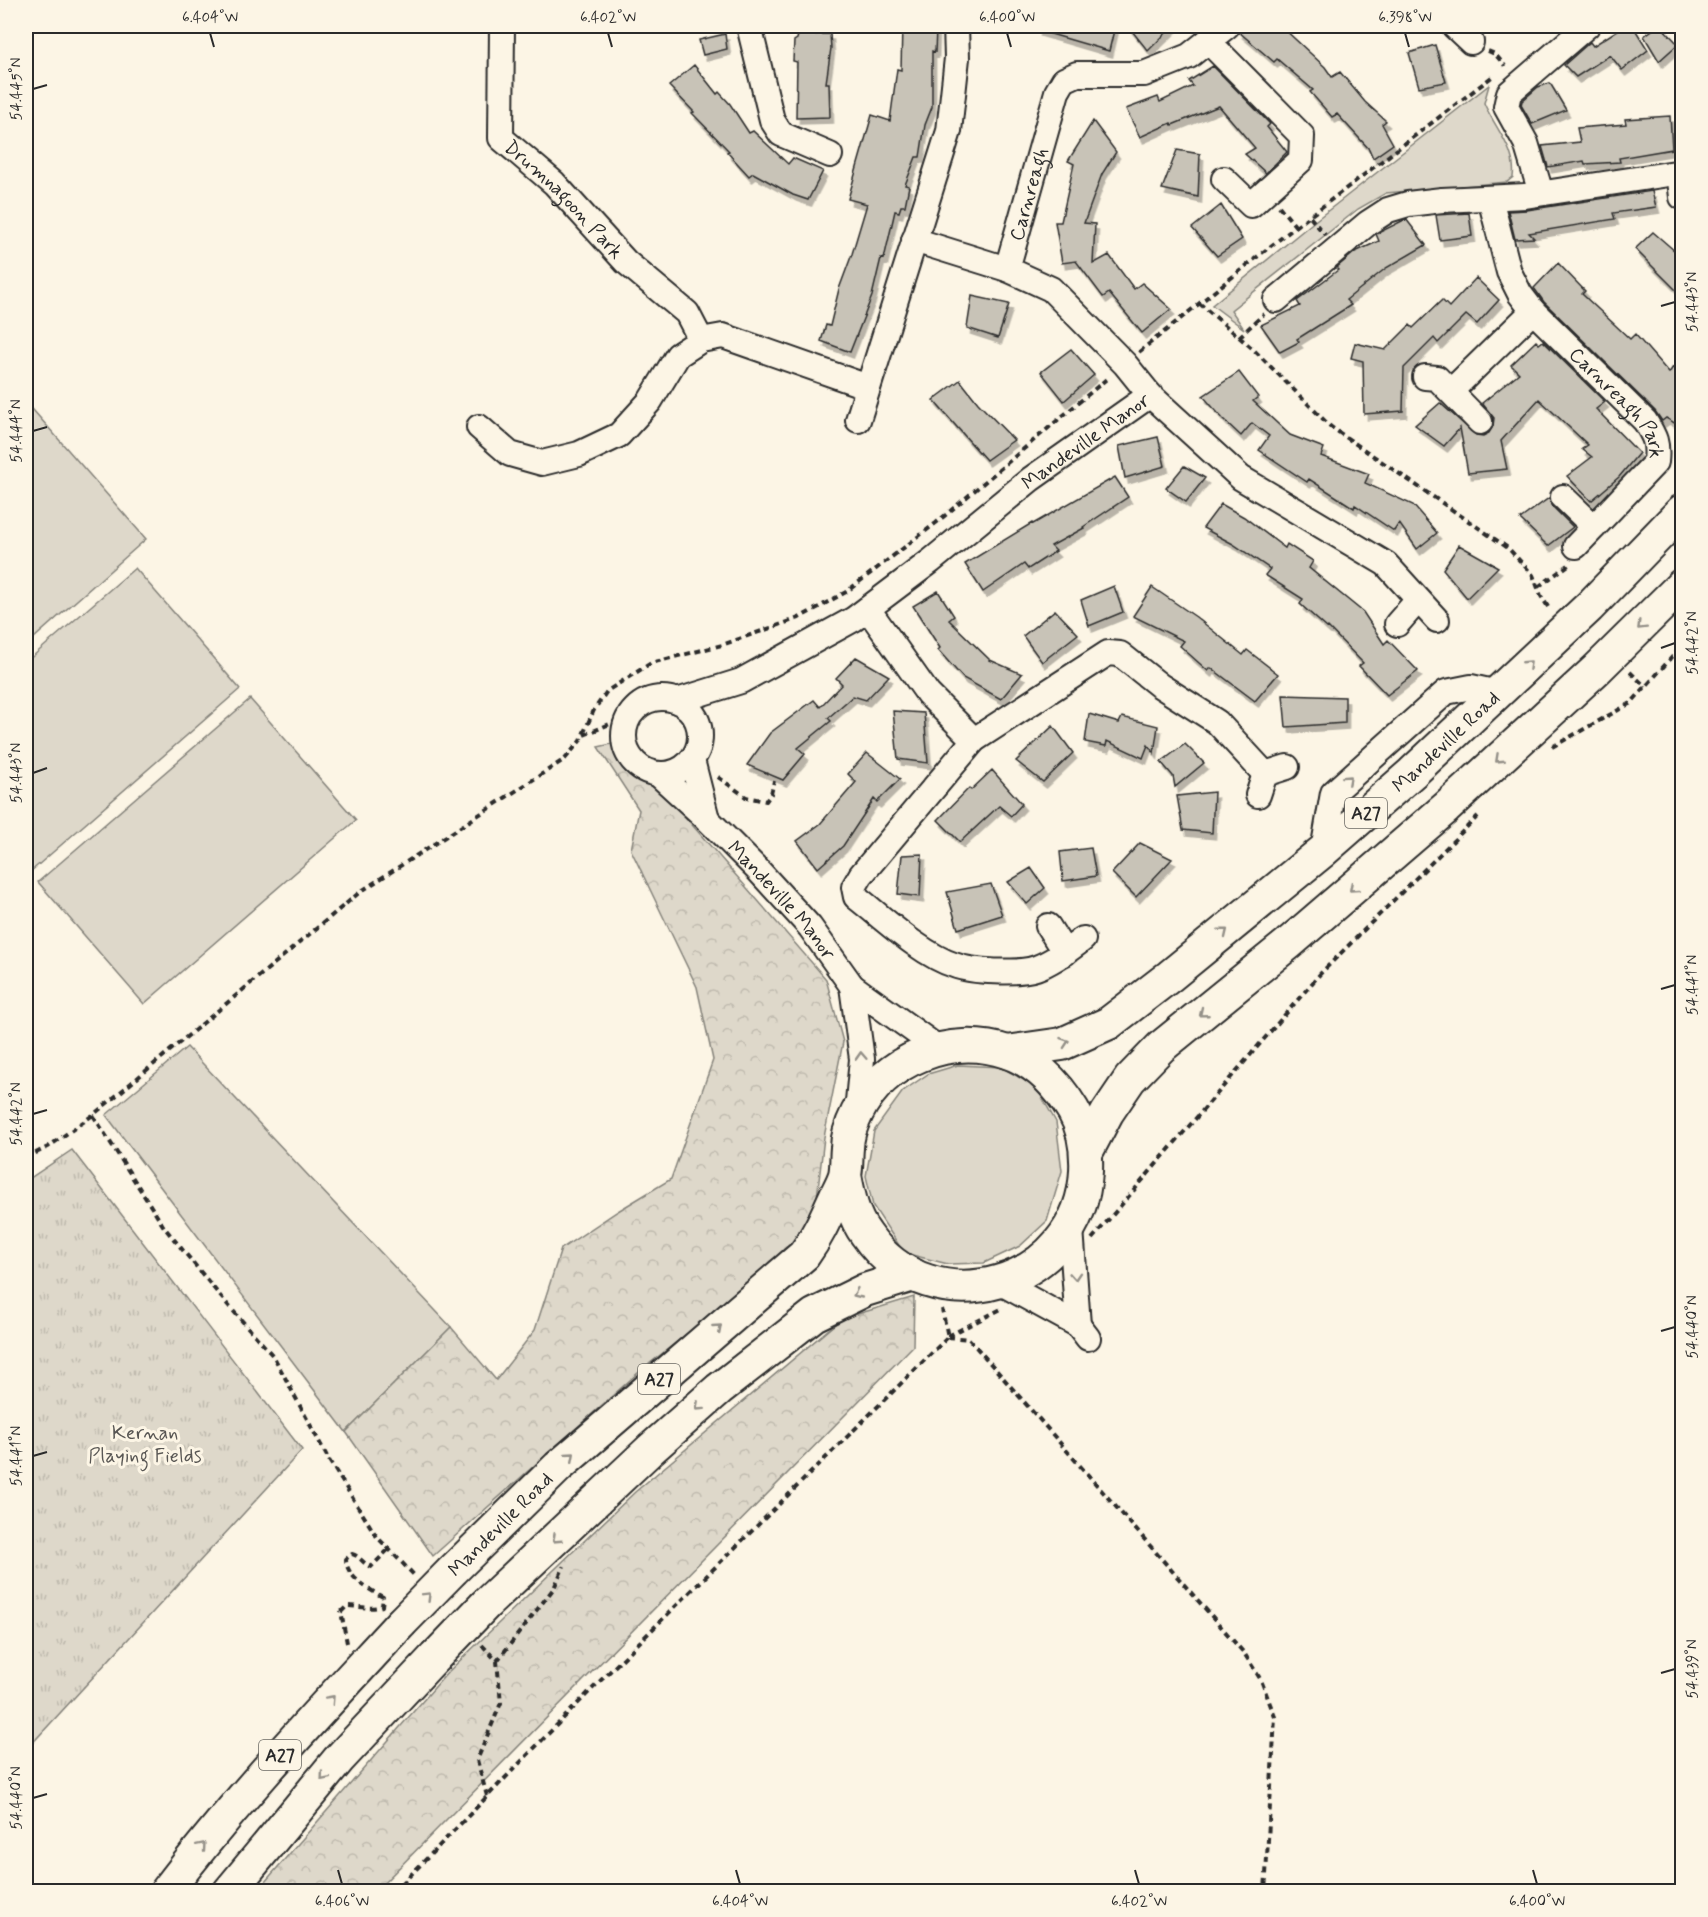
<svg xmlns="http://www.w3.org/2000/svg" width="1708" height="1917" viewBox="0 0 1708 1917" font-family="Mynerve,sans-serif">
  <style>
    .grass { fill: #ded8ca; stroke: #84827a; stroke-width: 1.5 }
    .forest { fill: url(#forest-crowns); stroke: #84827a; stroke-width: 1.5 }
    .park { fill: url(#park-tufts); stroke: #84827a; stroke-width: 1.5 }
    .building { fill: #c8c3b7; stroke: #2b2b2b; stroke-width: 1.5; filter: url(#shadow) }
    .lines { fill: none; stroke-linecap: round; stroke-linejoin: round }
    .minor-casing { stroke: #2b2b2b; stroke-width: 28 }
    .major-casing { stroke: #2b2b2b; stroke-width: 36 }
    .path { stroke: #2b2b2b; stroke-width: 4; stroke-dasharray: 6 4.5; stroke-linecap: butt }
    .minor { stroke: #fcf5e5; stroke-width: 24 }
    .major { stroke: #fcf5e5; stroke-width: 32 }
    .major-bridge-casing { stroke: #2b2b2b; stroke-width: 36; stroke-linecap: butt }
    .major-bridge { stroke: #fcf5e5; stroke-width: 32 }
    .oneway { stroke: #949088 }
    .ticks { fill: none; stroke: #2b2b2b; stroke-width: 2 }
    .labels { text-anchor: middle; stroke-width: 6; stroke-linejoin: round; paint-order: stroke }
    .shield { fill: #fcf5e5; stroke: #6a6863; stroke-width: 1.5 }
    .shield-label { font-size: 18px; font-weight: bold; fill: #2b2b2b }
    .street-label { font-size: 20px; fill: #2b2b2b; stroke: #fcf5e5 }
    .park-label { font-size: 20px; fill: #585653; stroke: #fcf5e5 }
    .neatline { fill: none; stroke: #2b2b2b; stroke-width: 2 }
    .ticks-label { font-size: 15px; text-anchor: middle; fill: #2b2b2b }
  </style>
  <defs>
    <pattern id="forest-crowns" width="20" height="18" patternUnits="userSpaceOnUse" patternTransform="scale(1.5)"><rect width="20" height="18" fill="#ded8ca"/><path d="M2 6a3 3 0 1 1 6 0M12 15a3 3 0 1 1 6 0" fill="none" stroke="#bfbaae"/></pattern>
    <pattern id="park-tufts" width="24" height="20" patternUnits="userSpaceOnUse" patternTransform="scale(1.5)"><rect width="24" height="20" fill="#ded8ca"/><path d="M3 7l-1-3M5 7V3M7 7l1-3M15 17l-1-3M17 17v-4M19 17l1-3" fill="none" stroke="#bfbaae"/></pattern>
    <filter id="shadow"><feDropShadow dx="3.5" dy="6" stdDeviation="0" flood-color="#0004"/></filter>
  </defs>
  <rect width="100%" height="100%" fill="#fcf5e5"/>
  <filter id="ink" filterUnits="userSpaceOnUse"><feTurbulence type="fractalNoise" baseFrequency=".0167" numOctaves="2"/><feDisplacementMap in="SourceGraphic" scale="12" xChannelSelector="R" yChannelSelector="G"/><feConvolveMatrix kernelMatrix="1 2 1 2 8 2 1 2 1" color-interpolation-filters="sRGB"/></filter>
  <g filter="url(#ink)">
    <!-- grass -->
    <path class="grass" d="M1489,85L1484,103C1494,127 1517,150 1513,177L1507,182L1386,193L1358,209L1231,310L1244,329L1212,305L1316,220Z
      M26,402L146,539L26,645Z
      M135,568L240,689L29,873L26,869V662Z
      M250,699L356,820L144,1004L38,882Z
      M187,1047L451,1327L346,1432L106,1115Z
      M958,1065L1001,1067L1036,1087L1056,1122L1062,1171L1047,1221L1020,1246L984,1263L948,1264L904,1253L873,1206L866,1176L874,1131L903,1091L928,1074Z"/>
    <!-- forest -->
    <path class="forest" d="M620,742L826,979L843,1042L824,1137L813,1233L639,1372L433,1556L346,1432L451,1327L496,1380L535,1330L561,1249L618,1211L671,1179L713,1060L697,987L631,850L639,810L598,747Z
      M914,1297L913,1346L376,1891H257L448,1672L635,1492L841,1319Z"/>
    <!-- park -->
    <path class="park" d="M72,1150L302,1450L26,1750V1181Z"/>
    <!-- building -->
    <path class="building" d="M902,26H933V30H936L935,52L932,51V107L925,125L920,157H916L905,185L909,186L905,206H901L899,212L895,211L884,259L881,258L872,296L850,352L821,341L826,325L830,326L839,289L852,254L867,204L848,199L872,115L890,121L897,69L901,70Z
      M1038,26H1115L1109,51L1037,30Z
      M1128,26H1173L1148,51Z
      M1241,26H1281L1325,67L1332,77L1340,72L1365,102L1386,121L1382,124L1393,144L1373,158L1369,149L1337,114L1332,117L1310,92L1313,90L1277,59L1274,62L1239,32Z
      M1624,26H1633L1648,50L1622,70L1610,55L1576,77L1564,65L1590,42L1593,46Z
      M1658,26H1661L1678,44L1659,61L1644,36Z
      M725,34L727,49L703,55L699,40Z
      M830,34L831,48L826,83H829L830,117L796,118L797,62L793,61L794,41L797,39L798,35Z
      M1435,45L1446,82L1419,87L1409,53Z
      M694,65L717,94L719,92L730,104L749,133L753,131L788,164L793,158L823,171L808,200L793,195L753,173L749,176L727,152L729,151L692,113L694,112L669,86Z
      M1213,66L1270,124L1267,127L1287,152L1266,173L1245,154L1255,148L1219,106L1172,125L1171,123L1140,137L1126,109L1158,97L1160,102L1193,86L1189,81Z
      M1550,83L1566,110L1532,124L1521,105L1522,101L1538,87Z
      M1670,116L1672,149L1619,158L1620,162L1585,164L1584,161L1548,167L1542,146L1580,142L1577,128L1626,124L1625,119Z
      M1093,121L1116,152L1102,174L1084,223L1095,224L1093,264L1109,255L1134,289L1142,283L1171,309L1142,333L1109,293L1103,297L1076,261L1062,263L1055,222H1061L1074,164L1068,161Z
      M1177,150L1200,154L1198,197L1162,189Z
      M1652,191L1656,207L1613,213L1615,219L1529,233L1534,238L1515,239L1508,211L1527,210Z
      M1221,205L1242,239L1217,256L1192,228Z
      M1469,213L1472,236L1440,240L1436,215Z
      M1406,219L1426,245L1386,268L1346,300L1351,305L1297,339L1299,342L1280,352L1261,325L1300,306L1297,301L1338,270L1336,268L1355,252L1379,241L1376,234Z
      M1653,232L1683,258V297L1635,249Z
      M1558,263L1585,291L1582,294L1630,339L1635,334L1669,373L1673,367L1683,376V428L1666,418L1662,421L1655,411L1544,302L1534,288Z
      M1476,278L1499,300L1477,324L1466,315L1438,343L1434,338L1404,368L1403,411L1364,414L1363,361L1351,358L1355,343L1385,350L1410,325L1413,328L1442,300L1449,307Z
      M972,296L1009,304L998,338L967,328Z
      M1536,341L1539,344L1543,341L1605,402L1596,409L1639,453L1619,477L1591,501L1567,476L1592,457L1582,449L1588,445L1539,399L1501,441L1507,469L1468,473L1460,428L1444,446L1415,425L1440,403L1476,435L1483,436L1489,433L1493,426L1494,418L1482,403L1519,373L1511,365Z
      M1071,349L1094,375L1064,401L1041,372Z
      M1239,372L1258,397L1253,401L1290,435L1324,448L1321,456L1369,474L1365,483L1413,505L1437,533L1417,549L1399,523L1394,531L1355,505L1354,508L1309,479L1307,482L1259,450L1269,436L1252,423L1241,436L1223,419L1203,396Z
      M960,380L978,403L1014,440L986,460L933,400Z
      M1158,437L1165,466L1125,478L1119,446Z
      M1184,466L1205,478L1186,502L1166,488Z
      M1115,477L1128,497L1083,527L1084,528L1051,546L1056,551L1028,569L1024,564L983,592L965,564L1032,523L1033,524Z
      M1549,498L1553,507L1573,527L1548,546L1520,519Z
      M1221,504L1244,517L1285,548L1287,544L1313,561L1309,568L1363,612L1384,644L1388,640L1418,671L1387,695L1359,666L1363,663L1328,627L1327,628L1300,604L1303,599L1265,575L1270,569L1233,544L1203,528Z
      M1459,545L1498,567L1467,598L1443,569Z
      M1114,586L1123,612L1089,626L1081,600Z
      M1152,587L1196,617L1243,655L1247,650L1278,674L1255,701L1211,668L1208,671L1180,646L1184,641L1133,616Z
      M938,591L954,616L949,620L990,660L1022,674L1001,699L963,678L938,650L940,648L913,606Z
      M1055,610L1078,634L1042,662L1023,636Z
      M856,657L889,676L866,700L853,696L828,718L831,721L798,748L805,754L783,780L747,765L770,733L814,700L820,707L842,684L836,678Z
      M1283,695L1345,697V723L1286,727Z
      M893,711L924,713L928,763L898,759Z
      M1089,714L1119,723L1122,717L1158,726L1154,753L1148,745L1143,758L1107,741L1106,746L1085,742Z
      M1053,726L1073,753L1043,782L1016,761Z
      M1185,744L1204,763L1175,787L1173,776L1161,762Z
      M867,753L900,779L877,802L874,799L843,846L818,868L797,841L820,824L856,782L848,774Z
      M992,770L1022,804L1011,816L999,806L960,842L938,820L969,788L971,790Z
      M1214,792L1212,833L1183,830L1177,796Z
      M1140,843L1172,859L1136,897L1112,873Z
      M1091,848L1096,876L1063,881L1060,852Z
      M922,854L920,897L898,894L902,855Z
      M1031,868L1045,888L1027,904L1008,882Z
      M991,884L1002,915L958,929L947,892Z"/>
    <g class="lines">
      <!-- minor casing -->
      <g class="minor-casing">
        <g id="minor">
          <path id="s1" d="M502,26L501,138L554,183L626,262L687,313L701,340"/>
          <path d="M749,26L772,120L781,134L830,155"/>
          <path d="M1454,26L1471,42"/>
          <path d="M1208,41L1302,136L1301,160L1251,205L1224,179"/>
          <path d="M1679,172L1682,197"/>
          <path d="M1541,193L1526,143L1506,107L1509,93L1587,26"/>
          <path id="s2" d="M1490,198L1509,272L1520,294L1533,311L1645,421C1655,437 1658,443 1656,462L1576,546"/>
          <path d="M914,240L1007,269L1051,289L1125,364L1150,395L1241,478L1386,564L1437,620"/>
          <path id="s3" d="M1007,269L1057,92L1064,80L1077,74H1144L1189,56L1227,26"/>
          <path d="M1276,300L1368,223L1388,210L1408,204L1442,200L1525,196L1682,172"/>
          <path d="M1425,377L1437,378L1480,422"/>
          <path d="M1451,391L1533,311"/>
          <path d="M858,420L949,131L957,58L956,26"/>
          <path d="M479,427L510,454L542,463L579,454L619,435L650,401L678,355L701,340L723,336L868,387"/>
          <path d="M1563,497L1594,527"/>
          <path d="M868,609L928,694L974,740"/>
          <path d="M1397,624L1418,600"/>
          <circle cx="662" cy="736" r="38"/>
          <path id="s4" d="M677,701L741,681L854,619L931,561L1031,479L1150,395"/>
          <path d="M692,760L707,819"/>
          <path id="s5" d="M658,774L707,819L758,870L810,927L852,986L938,1048"/>
          <path d="M1258,795L1265,774L1287,767"/>
          <path d="M1323,851L1333,793L1446,692L1471,687L1498,693"/>
          <path d="M1048,926L1065,953"/>
          <path d="M1083,939C1069,950 1053,962 1036,968C1019,974 972,972 954,965C922,955 883,918 856,897L854,887L861,875L974,740L1108,653L1120,654L1159,685L1217,722L1265,774"/>
          <path d="M852,986L862,1059L857,1112"/>
          <path d="M1071,1228L1078,1325"/>
          <path d="M1001,1283L1078,1325L1088,1338"/>
        </g>
      </g>
      <!-- major casing -->
      <g class="major-casing">
        <g id="major">
          <path id="s6" d="M1007,1052L1062,1044L1109,1023L1170,976L1323,851L1412,773L1589,607L1682,511"/>
          <path d="M1087,1151L1107,1113L1130,1079L1161,1047L1288,944L1446,808L1597,669L1682,585"/>
          <path d="M453,1570L558,1467L804,1255C818,1236 826,1217 836,1195C839,1189 843,1182 845,1175C847,1166 846,1156 847,1148C847,1137 852,1123 857,1113C884,1059 950,1033 1007,1052C1036,1062 1058,1085 1073,1110C1084,1129 1087,1150 1086,1171C1081,1286 931,1330 866,1234C853,1217 849,1196 845,1175"/>
          <path d="M486,1604L651,1449L719,1389L814,1315L865,1290L913,1275"/>
          <path d="M166,1892C238,1797 320,1711 401,1623"/>
          <path d="M229,1892L339,1759L435,1657"/>
        </g>
      </g>
      <!-- path -->
      <path class="path" d="M1488,51L1495,54L1505,66
        M1279,206L1296,227
        M1310,217L1325,235
        M1199,303L1252,348L1331,427L1508,548L1533,575L1541,596L1550,610
        M1239,337L1264,314
        M1139,352L1272,245L1493,76
        M1538,587L1570,564
        M1630,672L1646,687
        M584,735L631,715
        M1552,747L1631,703L1682,646
        M718,777L746,797L766,801L771,794L774,781
        M93,1115L164,1227L221,1297L274,1357L330,1462L377,1537L414,1575
        M26,1158L48,1147L93,1115L360,892L565,759L580,741L594,710L607,691L651,663L722,645L799,618L846,592L936,523L1110,376
        M1092,1239L1320,974L1481,813
        M948,1336L1003,1308
        M948,1337L969,1339L1244,1653L1261,1680L1275,1717L1265,1892
        M347,1643L341,1612L347,1606C359,1606 371,1610 382,1606L383,1597C368,1589 346,1577 346,1559L352,1554C360,1556 363,1564 371,1567L389,1549
        M482,1645L497,1661L501,1703L477,1760L487,1796
        M497,1661L554,1588L564,1566
        M394,1892L589,1692L948,1337L942,1309"/>
      <!-- minor -->
      <use href="#minor" class="minor"/>
      <!-- major -->
      <use href="#major" class="major"/>
      <!-- major-bridge casing -->
      <g class="major-bridge-casing">
        <path id="major-bridge" d="M401,1623L453,1570
          M435,1657L486,1604"/>
      </g>
      <!-- major-bridge -->
      <use href="#major-bridge" class="major-bridge"/>
    </g>
    <!-- one-way arrows -->
    <defs><path id="oneway-chevron" d="M-2-3.5L2.5 0L-2 3.5" fill="none" stroke-width="1.6" stroke-linecap="round" stroke-linejoin="round" transform="scale(1.5)"/></defs>
    <g class="oneway">
      <use href="#oneway-chevron" transform="translate(1641 626) rotate(135)"/>
      <use href="#oneway-chevron" transform="translate(1528 664) rotate(-43)"/>
      <use href="#oneway-chevron" transform="translate(1499 759) rotate(137)"/>
      <use href="#oneway-chevron" transform="translate(1348 779) rotate(-42)"/>
      <use href="#oneway-chevron" transform="translate(1353 888) rotate(139)"/>
      <use href="#oneway-chevron" transform="translate(1224 932) rotate(-39)"/>
      <use href="#oneway-chevron" transform="translate(1203 1013) rotate(141)"/>
      <use href="#oneway-chevron" transform="translate(1065 1042) rotate(-19)"/>
      <use href="#oneway-chevron" transform="translate(861 1056) rotate(-93)"/>
      <use href="#oneway-chevron" transform="translate(1075 1276) rotate(86)"/>
      <use href="#oneway-chevron" transform="translate(857 1294) rotate(155)"/>
      <use href="#oneway-chevron" transform="translate(718 1328) rotate(-41)"/>
      <use href="#oneway-chevron" transform="translate(699 1407) rotate(138)"/>
      <use href="#oneway-chevron" transform="translate(571 1456) rotate(-41)"/>
      <use href="#oneway-chevron" transform="translate(556 1539) rotate(137)"/>
      <use href="#oneway-chevron" transform="translate(427 1596) rotate(-45)"/>
      <use href="#oneway-chevron" transform="translate(331 1699) rotate(-47)"/>
      <use href="#oneway-chevron" transform="translate(324 1777) rotate(130)"/>
      <use href="#oneway-chevron" transform="translate(202 1846) rotate(-49)"/>
    </g>
  </g>
  <!-- ticks -->
  <path class="ticks" d="M210,33L214,47M608,33L612,47M1007,33L1011,47M1405,33L1409,47M33,89L47,85M1661,306L1675,302M33,431L47,427M1661,648L1675,643M33,773L47,768M1661,989L1675,985M33,1114L47,1110M1661,1331L1675,1327M33,1456L47,1452M1661,1673L1675,1669M33,1798L47,1794M338,1870L342,1884M736,1870L740,1884M1135,1870L1139,1884M1533,1870L1537,1884"/>
  <g class="labels">
    <!-- shield labels -->
    <g class="shield">
      <rect x="1345" y="798" width="42" height="30" rx="4.5"/>
      <rect x="638" y="1364" width="42" height="30" rx="4.5"/>
      <rect x="259" y="1740" width="42" height="30" rx="4.5"/>
    </g>
    <g class="shield-label">
      <text x="1366" y="819">A27</text>
      <text x="659" y="1385">A27</text>
      <text x="280" y="1761">A27</text>
    </g>
    <!-- street labels -->
    <g class="street-label">
      <text dy="7" stroke="none"><textPath href="#s3" startOffset="78">Carnreagh</textPath></text>
      <text dy="7" stroke="none"><textPath href="#s1" startOffset="200">Drumnagoon Park</textPath></text>
      <text dy="7" stroke="none"><textPath href="#s2" startOffset="249">Carnreagh Park</textPath></text>
      <text dy="7" stroke="none"><textPath href="#s4" startOffset="488">Mandeville Manor</textPath></text>
      <text dy="7" stroke="none"><textPath href="#s6" startOffset="546">Mandeville Road</textPath></text>
      <text dy="7" stroke="none"><textPath href="#s5" startOffset="177">Mandeville Manor</textPath></text>
      <text transform="translate(500 1524) rotate(-45)" y="7">Mandeville Road</text>
    </g>
    <!-- park labels -->
    <g class="park-label">
      <text x="145" y="1439">Kernan<tspan x="145" dy="23">Playing Fields</tspan></text>
    </g>
  </g>
  <!-- margin -->
  <rect width="1708" height="1917" fill="none" stroke="#fcf5e5" stroke-width="66"/>
  <rect x="33" y="33" width="1642" height="1851" class="neatline"/>
  <g class="ticks-label">
    <text x="210" y="22">6.404°W</text>
    <text x="608" y="22">6.402°W</text>
    <text x="1007" y="22">6.400°W</text>
    <text x="1405" y="22">6.398°W</text>
    <text transform="translate(16 89) rotate(-90)" y="5">54.445°N</text>
    <text transform="translate(1692 302) rotate(-90)" y="5">54.443°N</text>
    <text transform="translate(16 431) rotate(-90)" y="5">54.444°N</text>
    <text transform="translate(1692 643) rotate(-90)" y="5">54.442°N</text>
    <text transform="translate(16 773) rotate(-90)" y="5">54.443°N</text>
    <text transform="translate(1692 985) rotate(-90)" y="5">54.441°N</text>
    <text transform="translate(16 1114) rotate(-90)" y="5">54.442°N</text>
    <text transform="translate(1692 1327) rotate(-90)" y="5">54.440°N</text>
    <text transform="translate(16 1456) rotate(-90)" y="5">54.441°N</text>
    <text transform="translate(1692 1669) rotate(-90)" y="5">54.439°N</text>
    <text transform="translate(16 1798) rotate(-90)" y="5">54.440°N</text>
    <text x="342" y="1906">6.406°W</text>
    <text x="740" y="1906">6.404°W</text>
    <text x="1139" y="1906">6.402°W</text>
    <text x="1537" y="1906">6.400°W</text>
  </g>
</svg>
